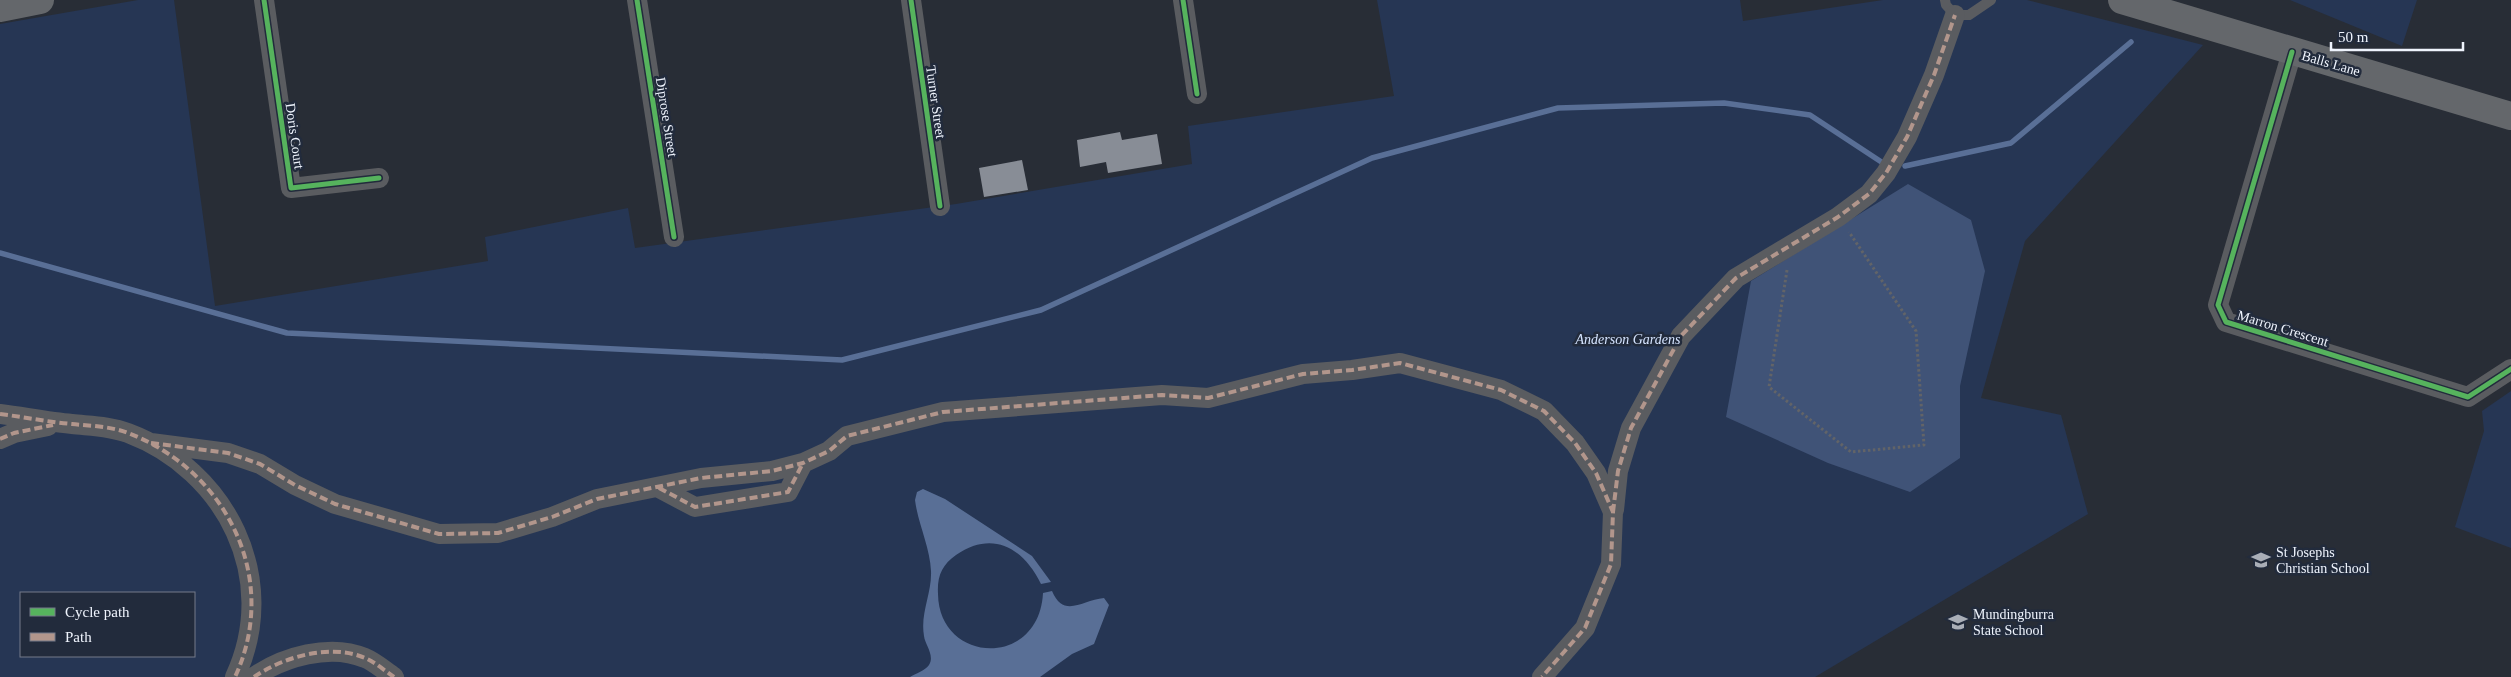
<svg xmlns="http://www.w3.org/2000/svg" width="2511" height="677" viewBox="0 0 2511 677" font-family="'Times New Roman',serif">
  <style>
    .green { fill: #263654; fill-rule: evenodd }
    .forest { fill: #405377 }
    .water { fill: #596f96 }
    .lines { fill: none; stroke-linecap: round; stroke-linejoin: round }
    .stream { stroke: #596f96; stroke-width: 5.5 }
    .building { fill: #888d96 }
    .path { stroke: #626468; stroke-width: 3; stroke-dasharray: 2.5 2.5; stroke-linecap: butt }
    .lane { stroke: #5a5c60; stroke-width: 10 }
    .street { stroke: #5a5c60; stroke-width: 20 }
    .secondary { stroke: #64676b; stroke-width: 28 }
    .quiet { stroke: #b2968c; stroke-width: 4; stroke-dasharray: 8 4; stroke-linecap: butt }
    .cycleway-casing { stroke: #222b3c; stroke-width: 8 }
    .cycleway { stroke: #56b35d; stroke-width: 5 }
    .labels { text-anchor: middle; stroke-width: 5; stroke-linejoin: round; paint-order: stroke }
    .street-label { font-size: 14px; fill: #eff4fd; stroke: #222b3c }
    .park-label { font-size: 14px; font-style: italic; fill: #d5e4ff; stroke: #222b3c }
    .poi-label { font-size: 14px; fill: #eff4fd; stroke: #222b3c; text-anchor: start }
  </style>
  <rect width="100%" height="100%" fill="#282d36"/>
  <!-- green -->
  <path class="green" d="M138,0H174L215,306L488,261L485,237L628,208L635,248L956,204L1192,164L1188,126L1394,96L1377,0H1740L1743,21L1883,0H2027L2203,45L2025,241L1981,398L2061,415L2088,514L1815,677H0V24ZM21,593H194V656H21Z
    M2290,0H2417L2402,46Z
    M2511,391V548L2455,527L2484,431L2482,411Z"/>
  <!-- forest -->
  <path class="forest" d="M1908,184L1971,220L1985,271L1960,386V458L1910,492L1828,463L1726,417L1751,281Z"/>
  <!-- water -->
  <path class="water" d="M923,489L945,499L1032,556L1051,582L1041,584C1023,547 992,530 956,555C942,565 937,576 938,594C939,664 1039,669 1043,593L1052,591C1064,619 1082,600 1104,598L1109,605L1094,644L1072,654L1040,677H910C915,674 926,670 929,665C935,655 925,645 924,636C920,613 932,593 931,571C930,547 918,524 915,500L917,492Z"/>
  <g class="lines">
    <!-- stream -->
    <path class="stream" d="M1905,166L2011,143L2131,42
      M0,253L287,333L842,360L1041,310L1372,158L1558,108L1724,103L1810,115L1886,165"/>
  </g>
  <!-- building -->
  <path class="building" d="M1120,132L1122,140L1157,134L1162,164L1108,173L1106,162L1080,167L1077,140Z
    M1022,160L1028,190L984,197L979,168Z"/>
  <g class="lines">
    <!-- path -->
    <path class="path" d="M1787,270L1769,387L1851,452L1924,445L1916,331L1849,232"/>
    <!-- lane -->
    <path class="lane" d="M1945,0L1946,5L1955,15H1969L1991,0"/>
    <!-- street -->
    <path class="street" d="M264,0L291,188L379,178
      M637,0L674,237
      M911,0L940,206
      M1183,0L1197,94
      M2292,52L2218,305L2226,322L2468,397L2511,369
      M0,414C24,417 48,422 72,424C90,426 110,426 128,433C226,470 281,578 235,677
      M0,439L14,433L48,426
      M151,443L228,453L260,464L295,485L335,504L439,534L498,533L552,517L597,499L701,478L772,471L803,463L829,451L847,436L943,412L1162,395L1208,398L1303,374L1352,370L1400,363L1501,390L1544,411L1575,443L1596,473L1613,512L1611,564L1585,628L1542,677
      M659,488L695,507L788,492L803,463
      M1614,510L1618,471L1631,428L1681,336L1736,278L1838,217L1869,194L1886,173L1907,137L1934,75L1955,15
      M254,677C283,657 330,643 365,658C375,662 385,671 394,677"/>
    <!-- secondary -->
    <path class="secondary" d="M2122,0L2511,116
      M0,8L40,0"/>
    <!-- quiet -->
    <path class="quiet" d="M0,414C24,417 48,422 72,424C90,426 110,426 128,433C226,470 281,578 235,677
      M0,439L14,433L53,425
      M151,443L228,453L260,464L295,485L335,504L439,534L498,533L552,517L597,499L701,478L772,471L803,463L829,451L847,436L943,412L1162,395L1208,398L1303,374L1352,370L1400,363L1501,390L1544,411L1575,443L1596,473L1613,512L1611,564L1585,628L1542,677
      M659,488L695,507L788,492L803,463
      M1613,512L1618,471L1631,428L1681,336L1736,278L1838,217L1869,194L1886,173L1907,137L1934,75L1955,15
      M254,677C283,657 330,643 365,658C375,662 385,671 394,677"/>
    <!-- cycleway casing -->
    <g class="cycleway-casing">
      <path id="cycleway" d="M264,0L291,188L379,178
        M637,0L674,237
        M911,0L940,206
        M1183,0L1197,94
        M2292,52L2218,305L2226,322L2468,397L2511,369"/>
    </g>
    <!-- cycleway -->
    <use href="#cycleway" class="cycleway"/>
  </g>
  <!-- icons -->
  <defs>
    <g id="school-bare" transform="scale(1.5)"><path d="M0-5L7-2L0 1L-7-2ZM-4 1L0 2.5L4 1V4Q0 6-4 4Z" fill="#a9aeb7" stroke="#222b3c" stroke-width="2.5" paint-order="stroke"/></g>
  </defs>
  <g fill-rule="evenodd">
    <use href="#school-bare" x="2261" y="560"/>
    <use href="#school-bare" x="1958" y="622"/>
  </g>
  <g class="labels">
    <!-- street labels -->
    <g class="street-label">
      <text transform="translate(2331 63) rotate(16)" y="5">Balls Lane</text>
      <text transform="translate(936 102) rotate(82)" y="5">Turner Street</text>
      <text transform="translate(667 117) rotate(81)" y="5">Diprose Street</text>
      <text transform="translate(295 136) rotate(82)" y="5">Doris Court</text>
      <text transform="translate(2283 328) rotate(17)" y="5">Marron Crescent</text>
    </g>
    <!-- park labels -->
    <g class="park-label">
      <text x="1628" y="344">Anderson Gardens</text>
    </g>
    <!-- poi labels -->
    <g class="poi-label">
      <text x="2276" y="557">St Josephs<tspan x="2276" dy="16">Christian School</tspan></text>
      <text x="1973" y="619">Mundingburra<tspan x="1973" dy="16">State School</tspan></text>
    </g>
  </g>
  <!-- legend -->
  <rect x="20" y="592" width="175" height="65" fill="#222b3c" stroke="#747b89"/>
  <rect x="30" y="608" width="25" height="8" fill="#56b35d" stroke="#747b89"/>
  <text x="65" y="617" font-size="15" fill="#eff4fd">Cycle path</text>
  <rect x="30" y="633" width="25" height="8" fill="#b2968c" stroke="#747b89"/>
  <text x="65" y="642" font-size="15" fill="#eff4fd">Path</text>
  <!-- scale -->
  <path d="M2331 42v8h132v-8" fill="none" stroke="#eff4fd" stroke-width="2.5"/>
  <text x="2338" y="42" font-size="15" fill="#eff4fd" stroke="#222b3c" stroke-width="4" paint-order="stroke">50 m</text>
</svg>
